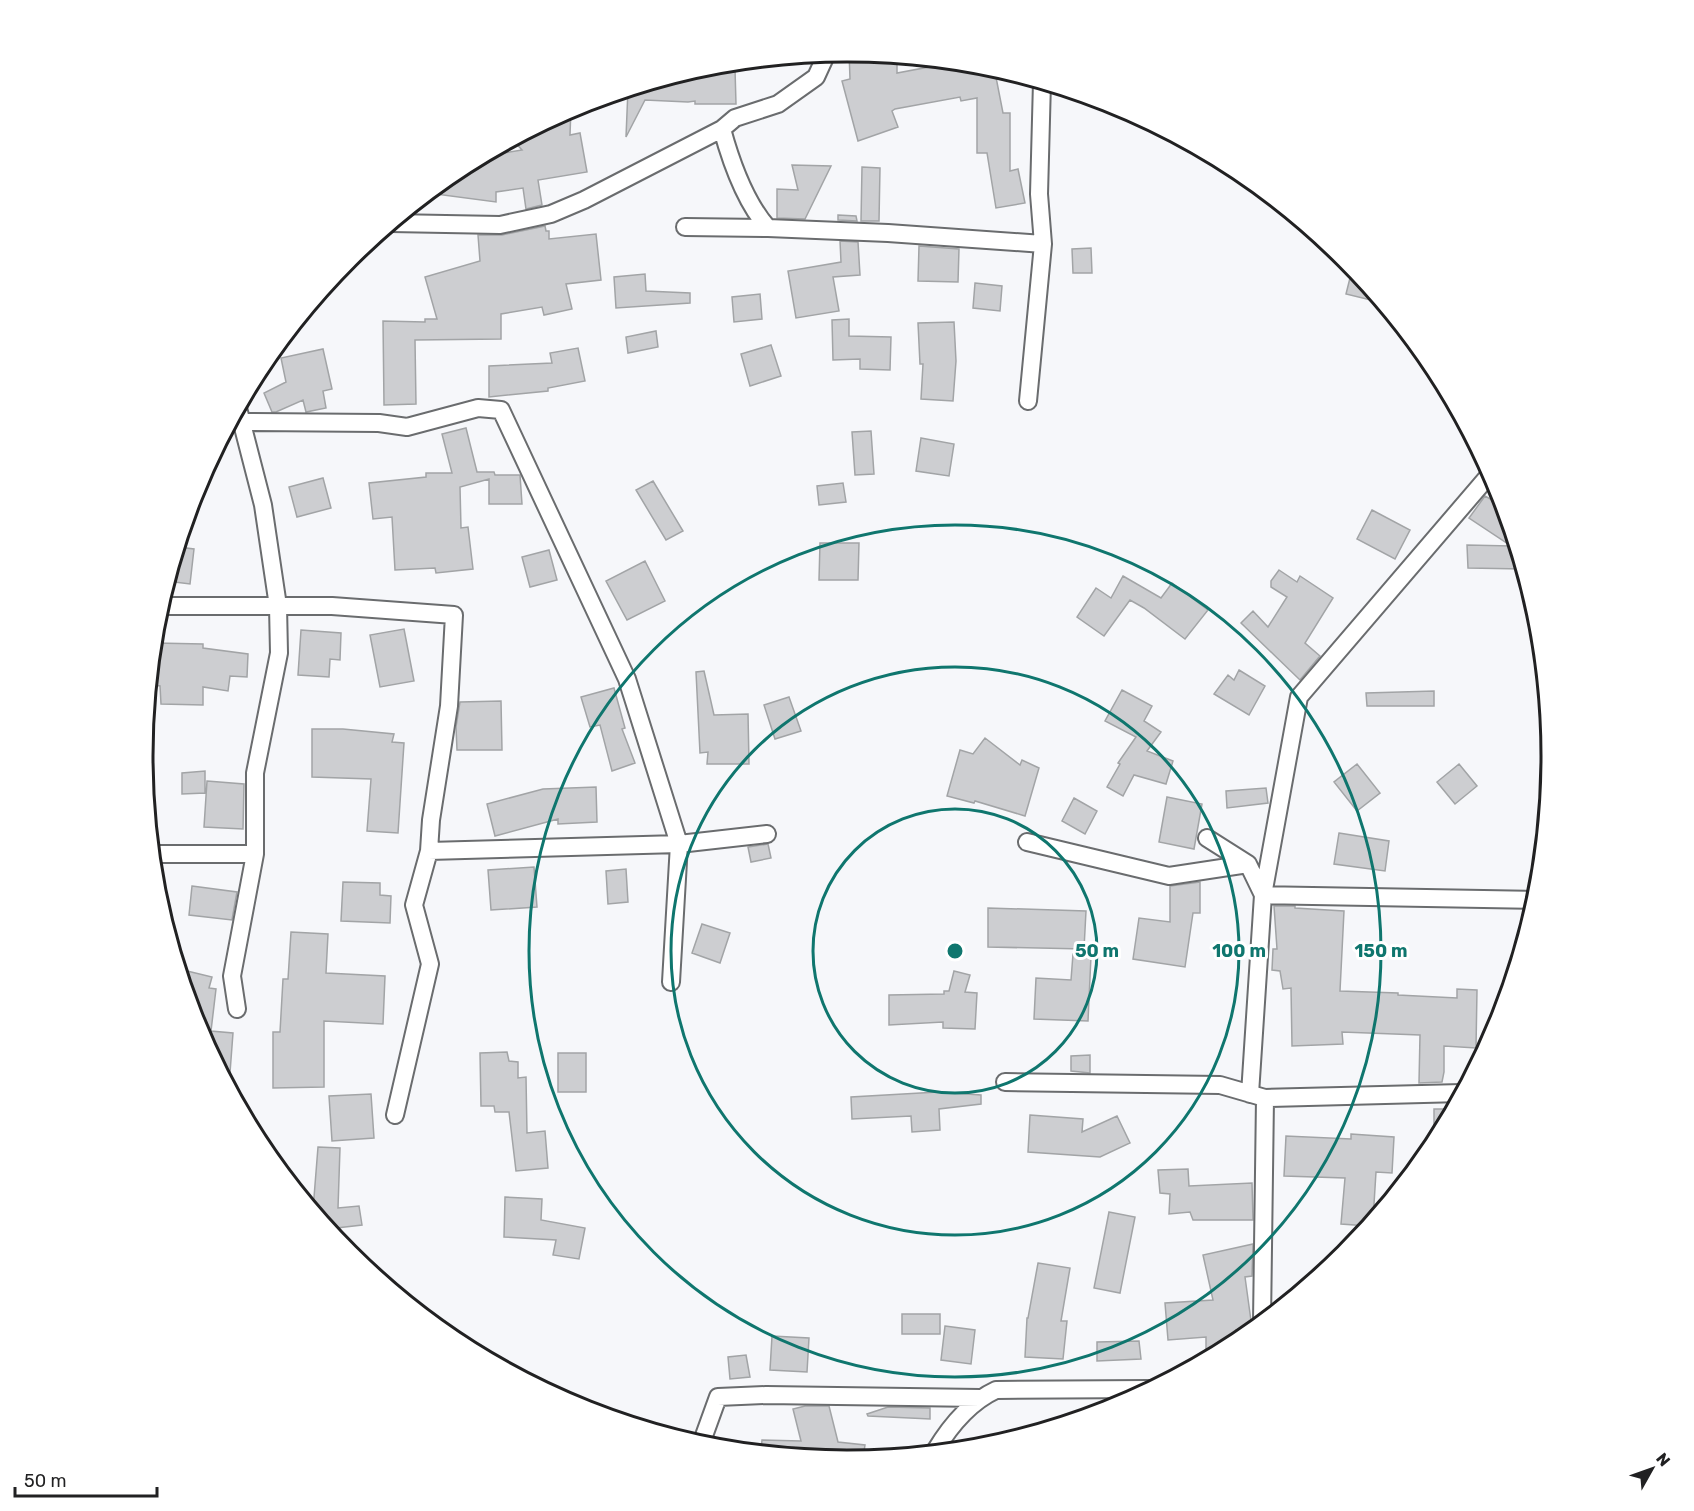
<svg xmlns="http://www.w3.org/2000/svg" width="1694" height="1511" viewBox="0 0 1694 1511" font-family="Rubik,sans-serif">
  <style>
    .building { fill: #cdced1; stroke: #a2a4a6; stroke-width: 1.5 }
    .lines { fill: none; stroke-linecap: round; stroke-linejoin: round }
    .street-casing { stroke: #6a6c6e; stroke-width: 20 }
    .street { stroke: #fff; stroke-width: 16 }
    .ring { fill: none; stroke: #0f766e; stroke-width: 3 }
    .rim { fill: none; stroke: #212122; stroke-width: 3 }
    .centre { fill: #0f766e; stroke: #fff; stroke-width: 3 }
    .ring-label { font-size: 18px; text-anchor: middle; font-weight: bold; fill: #0f766e; stroke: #fff; stroke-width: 6; stroke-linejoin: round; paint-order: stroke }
  </style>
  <rect width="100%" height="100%" fill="#f6f7fa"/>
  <!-- building -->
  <path class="building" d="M849,51L897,56V73L945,64V67L965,63L994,67L1003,113H1010V171L1018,169L1025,203L996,208L987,153H977V98L961,101L960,97L895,109L892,111L898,127L858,141L842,81L850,79Z
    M735,69L736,104H695V101L688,102L645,100L626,137L628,89L690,70Z
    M571,108L570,135L580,133L587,172L538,180L542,205L526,209L523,188L496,192V202L428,193L456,170L480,157L522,150L512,139Z
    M792,165L831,166L805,219L777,218V189L798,190Z
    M862,167L880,168L879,221H861Z
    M838,215L856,216L857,221L838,220Z
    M545,226L546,231H549V239L596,234L601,280L566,284L572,309L544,315L542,307L501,314V339L415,340L416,404L384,405L383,321L425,322V319H437L425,277L480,261L478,235H502Z
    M840,241L858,242L860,275L833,277L839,311L796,318L788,271L841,262Z
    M919,246L959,249L958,282L918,281Z
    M1091,248L1092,273H1073L1072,249Z
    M645,274L646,291L690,293V303L616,308L614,277Z
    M1351,274L1361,276L1383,303L1346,294Z
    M975,283L1002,286L1000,311L973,308Z
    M760,294L762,319L734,322L732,297Z
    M849,319V336L891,337L890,370L860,369V359L833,360L832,320Z
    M954,322L956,361L953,401L921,399L923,364H920L918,323Z
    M656,331L658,347L628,353L626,337Z
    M771,345L781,376L750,386L741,354Z
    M578,348L585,381L548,388V391L489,397V366L552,363L550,353Z
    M323,349L332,389L323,391L326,408L306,412L303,400L276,412H272L264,393L286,382L281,358Z
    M466,428L477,472H494L495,475H520L522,504H489V479L460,487L461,528L468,527L473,569L436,573L435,568L395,570L392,517L373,519L369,483L426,477V473H452L442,434Z
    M871,431L874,474L855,475L852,432Z
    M921,438L954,444L949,476L916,471Z
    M323,478L331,508L297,517L289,487Z
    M653,481L683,531L666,540L636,490Z
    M843,483L846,502L819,505L817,486Z
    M1499,491L1523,569L1468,568L1467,545L1511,546L1469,518L1485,496L1492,500Z
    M1372,510L1410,530L1395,559L1357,539Z
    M820,543H859L858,580H819Z
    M178,547L194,549L190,584L167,581Z
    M549,550L557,580L530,587L522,557Z
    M645,561L665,601L627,620L606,581Z
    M1279,570L1297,582L1300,576L1333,598L1305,643L1320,656L1300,680L1241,623L1253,611L1268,627L1287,597L1271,587V581Z
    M1123,576L1161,598L1172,583L1208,610L1185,639L1144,608L1130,600L1104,636L1077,617L1096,588L1111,598Z
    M404,629L414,681L380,687L370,635Z
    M301,630L341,633L340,660L330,659L329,677L298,675Z
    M155,643L203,644V648L248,654L247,677L230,676L228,691L203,687V705L161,704L160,686L154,685Z
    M1239,670L1265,686L1249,715L1214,694L1228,675L1234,680Z
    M704,671L714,715L748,714L749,764H707L708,752L700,753L696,672Z
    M614,688L625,728L622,729L635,763L612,771L600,725L590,727L581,697Z
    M1122,690L1152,706L1144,721L1161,732L1147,751L1173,761L1166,784L1134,775L1123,796L1107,787L1120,764L1118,763L1136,737L1105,721Z
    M1434,691V706H1367L1366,693Z
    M789,697L801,731L775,739L764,705Z
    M501,701L502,750H457L456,727L460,702Z
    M312,729H343L394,734L392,742L404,743L398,833L367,831L371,779L312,777Z
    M985,738L1020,765L1022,760L1039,768L1025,816L975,801L974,803L947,796L960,750L973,754Z
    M1357,764L1380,793L1357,811L1334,782Z
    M1459,764L1477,786L1455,804L1437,782Z
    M205,771V793L182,794V773Z
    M207,781L244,784L243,829L204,827Z
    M596,787L597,822L558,824V819L495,836L487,804L543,789Z
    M1266,788L1268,803L1227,808L1226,791Z
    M1167,797L1202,804L1194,849L1159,842Z
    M1074,798L1097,811L1085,834L1062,821Z
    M1339,833L1389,841L1385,871L1334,864Z
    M768,844L771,858L751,862L748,847Z
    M534,867L537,907L491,910L488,870Z
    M626,869L628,902L608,904L606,871Z
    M343,882L380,883V895L391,896L390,923L341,921Z
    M1200,882V913H1193L1185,967L1133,959L1139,918L1170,922V886Z
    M192,886L237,892L232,920L189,915Z
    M1274,906H1295V908L1344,911L1340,991L1398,993V995L1457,998V989L1477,990L1476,1048L1444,1046V1072L1442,1082L1419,1083L1420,1035L1342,1032L1343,1044L1292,1046L1291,988L1283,989L1280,971L1272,970L1273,949H1277Z
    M988,908L1086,911L1084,949L988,947Z
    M702,924L730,933L720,963L692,953Z
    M291,932L328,934L326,973L385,976L383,1024L324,1021V1087L273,1088V1032H280L283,979H288Z
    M1073,954L1091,956L1088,1021L1034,1019L1036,978L1071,980Z
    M179,969L212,977L209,988L216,989L211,1031L233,1033L229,1086L196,1025Z
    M954,971L970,975L965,992L977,993L975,1029L943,1028V1022L889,1025V995L944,994V991H949Z
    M507,1052L509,1061L518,1062V1078L526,1077L527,1133L545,1131L548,1168L516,1171L509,1112H495L494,1106H481L480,1053Z
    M558,1053H586V1092H558Z
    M1090,1055V1073L1071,1071V1056Z
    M938,1092L981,1095V1104L939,1109L940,1130L912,1132L911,1116L852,1119L851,1097Z
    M371,1094L374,1138L332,1141L329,1096Z
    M1434,1109H1453L1434,1144Z
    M1030,1115L1083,1119L1082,1132L1117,1116L1130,1143L1100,1157L1028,1152Z
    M1351,1134L1394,1137L1392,1173L1376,1172L1373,1220L1368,1226L1341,1224L1345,1178L1284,1176L1286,1136L1351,1139Z
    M318,1147L340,1148L338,1208L359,1206L362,1225L328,1229L313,1210Z
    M1188,1169L1189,1186L1252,1183L1253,1220H1193L1190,1212L1169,1214L1170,1194L1160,1193L1158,1170Z
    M505,1197L542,1199L541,1220L585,1228L579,1259L553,1255L556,1240L504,1237Z
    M1109,1212L1135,1217L1120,1293L1094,1288Z
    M1253,1244L1252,1276L1245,1277L1252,1328L1236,1330L1237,1342L1206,1358V1337L1168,1340L1165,1303L1213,1300L1203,1255Z
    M1038,1263L1070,1268L1061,1321H1067L1063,1359L1025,1357L1027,1318H1028Z
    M902,1314H940V1334H902Z
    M945,1326L975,1330L971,1364L941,1360Z
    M772,1336L809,1338L807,1372L770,1370Z
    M1139,1341L1141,1359L1097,1361V1342Z
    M746,1355L750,1377L730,1379L728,1357Z
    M805,1406H829L838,1442L865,1445L863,1458L847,1460L761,1451L762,1440L801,1441L793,1409Z
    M888,1407L930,1408V1419L868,1416L867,1414Z"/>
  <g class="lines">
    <!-- street casing -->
    <g class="street-casing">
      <path id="street" d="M722,129C731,162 745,202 768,228L888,233L1043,244L1039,194L1042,82
        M391,223L500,225L551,214L584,200L722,129L735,118L778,104L816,77L827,53
        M685,227L768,228
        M1028,401L1043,244
        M242,422L379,423L407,427L478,408L501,410L627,679L679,844L671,982
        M1491,473L1299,697L1263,895L1536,900
        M160,606H332L454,615L449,706L431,820L429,851L679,844L767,834
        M1207,838L1248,864L1263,895L1250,1094
        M1027,842L1169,876L1248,864
        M152,854H255
        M237,1009L232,976L255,854V773L279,653L278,606L263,505L238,408
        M1005,1082L1220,1085L1265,1098L1462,1093
        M395,1115L430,964L414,905L429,851
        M1262,1322L1265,1098
        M701,1444L718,1397L766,1395L980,1398
        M935,1451C950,1426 970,1402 996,1390L1149,1389"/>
    </g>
    <!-- street -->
    <use href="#street" class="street"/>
  </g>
  <!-- distance rings -->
  <g class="ring">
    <circle cx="955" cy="951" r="142"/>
    <circle cx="955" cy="951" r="284"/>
    <circle cx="955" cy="951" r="426"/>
  </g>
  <!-- crop -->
  <path d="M0 0H1694V1511H0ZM153 756a694 694 0 1 1 1388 0a694 694 0 1 1-1388 0Z" fill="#fff" fill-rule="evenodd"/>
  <path class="rim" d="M153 756a694 694 0 1 1 1388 0a694 694 0 1 1-1388 0Z"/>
  <circle cx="955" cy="951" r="9" class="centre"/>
  <g class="ring-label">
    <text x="1097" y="957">50 m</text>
    <text x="1239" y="957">100 m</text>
    <text x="1381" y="957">150 m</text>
  </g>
  <!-- north arrow -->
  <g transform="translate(1652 1469) rotate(50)" stroke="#ffffff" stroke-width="4.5" paint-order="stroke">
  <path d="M0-4.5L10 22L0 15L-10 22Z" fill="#212122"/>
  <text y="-9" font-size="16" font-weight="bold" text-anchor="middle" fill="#212122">N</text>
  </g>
  <!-- scale -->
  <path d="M15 1487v9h142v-9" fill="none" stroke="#212122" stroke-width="3"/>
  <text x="24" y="1487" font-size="18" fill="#212122" stroke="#ffffff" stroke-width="4.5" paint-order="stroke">50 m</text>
</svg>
